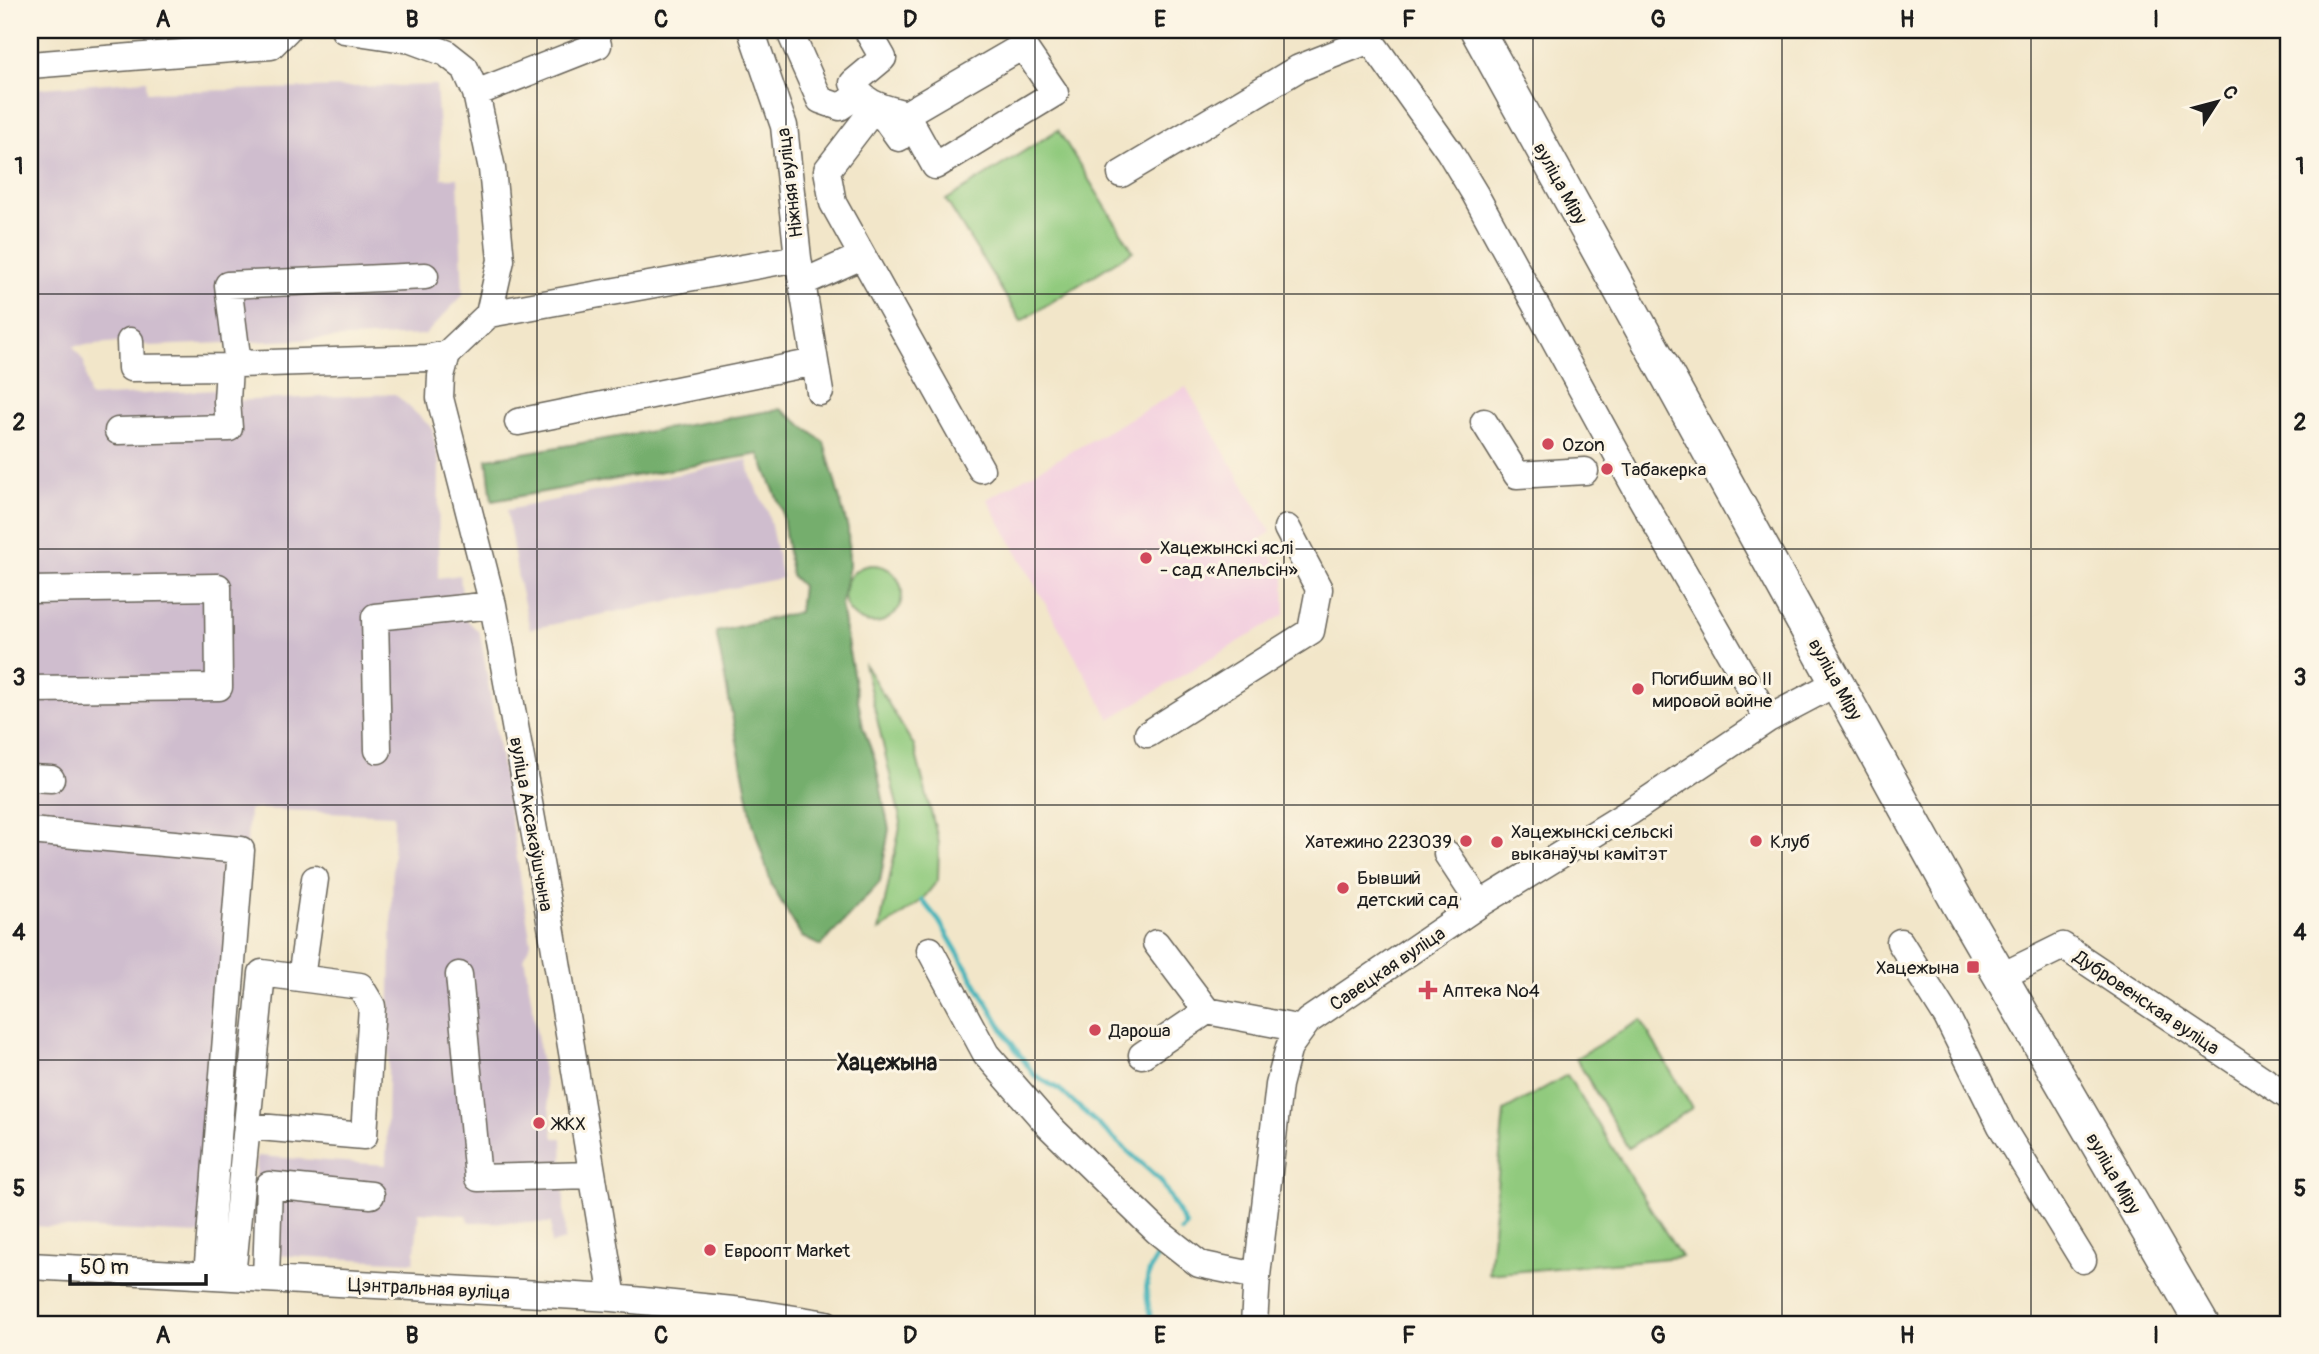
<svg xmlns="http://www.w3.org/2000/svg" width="2319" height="1354" viewBox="0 0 2319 1354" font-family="Pangolin,sans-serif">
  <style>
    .built { fill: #f3cfdf }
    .industrial { fill: #cfbdce }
    .green { fill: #91ca7e; stroke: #56734d; stroke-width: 2 }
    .forest { fill: #74ae6d; stroke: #486544; stroke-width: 2 }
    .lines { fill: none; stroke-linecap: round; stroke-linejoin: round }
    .stream { stroke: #44b4ba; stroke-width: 5 }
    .minor-casing { stroke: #676359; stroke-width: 29 }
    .major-casing { stroke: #676359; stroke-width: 36 }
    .minor { stroke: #fff; stroke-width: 26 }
    .major { stroke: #fff; stroke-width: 33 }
    .grid { fill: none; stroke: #1c1c1c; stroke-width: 2; stroke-opacity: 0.55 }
    .poi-dot { fill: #d1495b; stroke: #fcf5e5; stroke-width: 2.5 }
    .labels { text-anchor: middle; stroke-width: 6; stroke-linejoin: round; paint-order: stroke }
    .street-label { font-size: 19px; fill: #1c1c1c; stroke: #fcf5e5 }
    .poi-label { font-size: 19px; fill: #1c1c1c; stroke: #fcf5e5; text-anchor: start }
    .quarter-label { font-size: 23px; font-weight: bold; fill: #1c1c1c; stroke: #fcf5e5 }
    .neatline { fill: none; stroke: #1c1c1c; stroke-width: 2.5 }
    .grid-label { font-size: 23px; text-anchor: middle; font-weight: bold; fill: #1c1c1c }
  </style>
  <rect width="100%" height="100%" fill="#fcf5e5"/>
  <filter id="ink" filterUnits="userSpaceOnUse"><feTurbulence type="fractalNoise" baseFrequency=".0143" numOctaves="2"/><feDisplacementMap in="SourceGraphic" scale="14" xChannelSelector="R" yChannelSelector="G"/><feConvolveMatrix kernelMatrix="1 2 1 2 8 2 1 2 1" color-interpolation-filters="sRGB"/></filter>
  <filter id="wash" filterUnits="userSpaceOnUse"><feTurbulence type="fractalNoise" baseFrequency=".00686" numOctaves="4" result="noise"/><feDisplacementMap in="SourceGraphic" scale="28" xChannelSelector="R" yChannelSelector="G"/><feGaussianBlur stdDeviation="1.57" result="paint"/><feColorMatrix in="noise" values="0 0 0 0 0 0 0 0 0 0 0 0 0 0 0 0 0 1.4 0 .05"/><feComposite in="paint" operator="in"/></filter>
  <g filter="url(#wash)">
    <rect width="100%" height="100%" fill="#f2e6c9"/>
    <!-- built -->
    <path class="built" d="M1186,387L1271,532L1261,539L1284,578L1285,614L1110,719L987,499Z"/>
    <!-- industrial -->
    <path class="industrial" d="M146,80L147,92L436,85L442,178H458L463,295L425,335L150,346L130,341L73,346L84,362L89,397L216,390L227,401L395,394L432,428L439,464L438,578L460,575L464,617L480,633L531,943L524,956L554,1138H562L565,1240L551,1244V1223L469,1222L467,1215L419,1212L414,1262L252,1254L257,1156L386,1165L394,815L259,809L249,810L221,1235L30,1226V89Z
      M747,460L752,480L768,512L782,578L530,629L518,578L507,510Z"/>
    <!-- green -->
    <path class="green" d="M1058,130L1133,251L1021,321L946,200Z
      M844 594a29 29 0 1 1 58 0a29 29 0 1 1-58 0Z
      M864,663L914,746L939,843L938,880L922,900L879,931L901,822Z
      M1641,1020L1692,1108L1628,1148L1576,1058Z
      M1567,1075L1681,1257L1489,1274L1504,1111Z"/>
    <!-- forest -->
    <path class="forest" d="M781,409L824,442L848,529L849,566L841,605L845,630L863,727L875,760L889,829L880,882L821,946L802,937L772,886L753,824L716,632L799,612L802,586L791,575L782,510L759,454L492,501L487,459Z"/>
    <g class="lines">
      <!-- stream -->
      <path class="stream" d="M922,900L939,921L1008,1038L1034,1075L1060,1090L1160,1180L1186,1226L1181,1231
        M1152,1324C1146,1298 1141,1274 1161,1253"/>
    </g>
  </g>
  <g filter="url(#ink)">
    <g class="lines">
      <!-- minor casing -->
      <g class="minor-casing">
        <path id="minor" d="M344,30L411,40L446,53L465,68L476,93L492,169L501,260L489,314L447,354L441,376L440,398L493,605L546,896L613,1298
          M751,30L784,126L798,258
          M789,30L820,100L840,107L858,95
          M867,30L883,58L853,83C863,105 885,108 906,114L1023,46L1055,93L935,166L906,114
          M30,65L271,46L287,30
          M476,93L598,45L592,30
          M899,138L876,106L827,170L833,203L981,469
          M1121,174L1299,68L1370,40L1449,151L1475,194L1640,496L1768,719
          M802,283L862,256
          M489,314L798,258L820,392
          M130,341L131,368L229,367L238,364L427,358L447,354
          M238,364L228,285L425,276
          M518,422L815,362
          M1484,422L1517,475L1585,471
          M118,431L229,428L227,401L229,367
          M30,590L218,587L219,687L30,689
          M1148,734L1311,631L1319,589L1287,528
          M378,750L375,617L493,605
          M30,778L51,779
          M30,831L241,850L207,1275
          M1447,854L1480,904
          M1900,942L1947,1017L2001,1126L2083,1260
          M1156,943L1207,1011
          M930,950L986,1054L1049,1126L1157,1231L1199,1264L1257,1276
          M459,975L478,1178L591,1175
          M2000,977L2063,946L2289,1097
          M301,978L315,879
          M1142,1055L1207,1011L1302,1029
          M30,1266L613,1298L743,1311L827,1324
          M232,1277L262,973L360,986L372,1006L364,1136L247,1126
          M266,1279L269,1185L371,1195
          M1254,1324L1257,1276L1279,1085L1289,1047L1308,1021L1480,904L1630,812L1768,719L1838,682"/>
      </g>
      <!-- major casing -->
      <g class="major-casing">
        <path id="major" d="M1477,30L1959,905L2202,1324"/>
      </g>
      <!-- minor -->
      <use href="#minor" class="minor"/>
      <!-- major -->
      <use href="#major" class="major"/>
    </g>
  </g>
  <!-- grid -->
  <path class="grid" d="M288,30V1324M537,30V1324M786,30V1324M1035,30V1324M1284,30V1324M1533,30V1324M1782,30V1324M2031,30V1324M30,294H2289M30,549H2289M30,805H2289M30,1060H2289"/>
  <!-- markers -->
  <g class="poi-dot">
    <circle cx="1548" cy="444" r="7"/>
    <circle cx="1607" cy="469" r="7"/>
    <circle cx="1146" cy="558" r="7"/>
    <circle cx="1638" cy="689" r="7"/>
    <circle cx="1466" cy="841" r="7"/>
    <circle cx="1756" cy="841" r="7"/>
    <circle cx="1497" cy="842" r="7"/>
    <circle cx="1343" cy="888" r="7"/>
    <rect x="1966" y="960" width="14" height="14" rx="3.5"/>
    <path d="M1424.5 979.5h7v7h7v7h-7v7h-7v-7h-7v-7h7z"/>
    <circle cx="1095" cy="1030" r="7"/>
    <circle cx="539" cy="1123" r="7"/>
    <circle cx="710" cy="1250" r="7"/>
  </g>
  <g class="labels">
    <!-- street labels -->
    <g class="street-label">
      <text transform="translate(789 183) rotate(-97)" y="7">Ніжняя вуліца</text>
      <text transform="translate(1561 183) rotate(61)" y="7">вуліца Міру</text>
      <text transform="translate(1836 679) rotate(61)" y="7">вуліца Міру</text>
      <text transform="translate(532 824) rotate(80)" y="7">вуліца Аксакаўшчына</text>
      <text transform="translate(1387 968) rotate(-34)" y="7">Савецкая вуліца</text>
      <text transform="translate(2147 1002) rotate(34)" y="7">Дубровенская вуліца</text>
      <text transform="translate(2114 1173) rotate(60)" y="7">вуліца Міру</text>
      <text transform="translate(429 1288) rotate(3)" y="7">Цэнтральная вуліца</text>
    </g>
    <!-- poi labels -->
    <g class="poi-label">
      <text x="1562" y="451">Ozon</text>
      <text x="1621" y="476">Табакерка</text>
      <text x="1160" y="554">Хацежынскі яслі<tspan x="1160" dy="22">- сад «Апельсін»</tspan></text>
      <text x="1652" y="685">Погибшим во II<tspan x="1652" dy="22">мировой войне</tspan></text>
      <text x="1511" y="838">Хацежынскі сельскі<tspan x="1511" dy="22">выканаўчы камітэт</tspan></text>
      <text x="1452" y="848" text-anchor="end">Хатежино 223039</text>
      <text x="1770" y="848">Клуб</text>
      <text x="1357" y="884">Бывший<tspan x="1357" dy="22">детский сад</tspan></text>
      <text x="1959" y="974" text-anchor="end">Хацежына</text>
      <text x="1442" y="997">Аптека №4</text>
      <text x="1109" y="1037">Дароша</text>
      <text x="553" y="1130">ЖКХ</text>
      <text x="724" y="1257">Евроопт Market</text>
    </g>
    <!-- quarter labels -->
    <g class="quarter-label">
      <text x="887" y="1070">Хацежына</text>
    </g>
  </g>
  <!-- margin -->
  <rect width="2319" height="1354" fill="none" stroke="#fcf5e5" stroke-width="77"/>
  <!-- north arrow -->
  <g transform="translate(2217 102) rotate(54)" stroke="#fcf5e5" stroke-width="5" paint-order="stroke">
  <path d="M0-5L12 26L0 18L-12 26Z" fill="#1c1c1c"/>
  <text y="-10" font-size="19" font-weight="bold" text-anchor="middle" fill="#1c1c1c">С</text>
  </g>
  <!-- scale -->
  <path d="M70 1274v10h136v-10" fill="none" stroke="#1c1c1c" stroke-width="3.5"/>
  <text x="80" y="1274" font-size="21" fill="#1c1c1c" stroke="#fcf5e5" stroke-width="5" paint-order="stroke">50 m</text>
  <rect x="38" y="38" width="2242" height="1278" class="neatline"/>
  <g class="grid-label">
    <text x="163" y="27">A</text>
    <text x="412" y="27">B</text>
    <text x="661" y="27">C</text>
    <text x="910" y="27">D</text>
    <text x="1160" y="27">E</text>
    <text x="1409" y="27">F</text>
    <text x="1658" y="27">G</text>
    <text x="1907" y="27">H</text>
    <text x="2156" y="27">I</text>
    <text x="19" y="174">1</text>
    <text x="2300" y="174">1</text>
    <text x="19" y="430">2</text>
    <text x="2300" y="430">2</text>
    <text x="19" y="685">3</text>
    <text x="2300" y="685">3</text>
    <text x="19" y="940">4</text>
    <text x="2300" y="940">4</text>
    <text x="19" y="1196">5</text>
    <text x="2300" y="1196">5</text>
    <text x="163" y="1343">A</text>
    <text x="412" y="1343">B</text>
    <text x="661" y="1343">C</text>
    <text x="910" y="1343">D</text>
    <text x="1160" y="1343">E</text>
    <text x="1409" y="1343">F</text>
    <text x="1658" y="1343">G</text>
    <text x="1907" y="1343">H</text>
    <text x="2156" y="1343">I</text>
  </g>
</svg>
